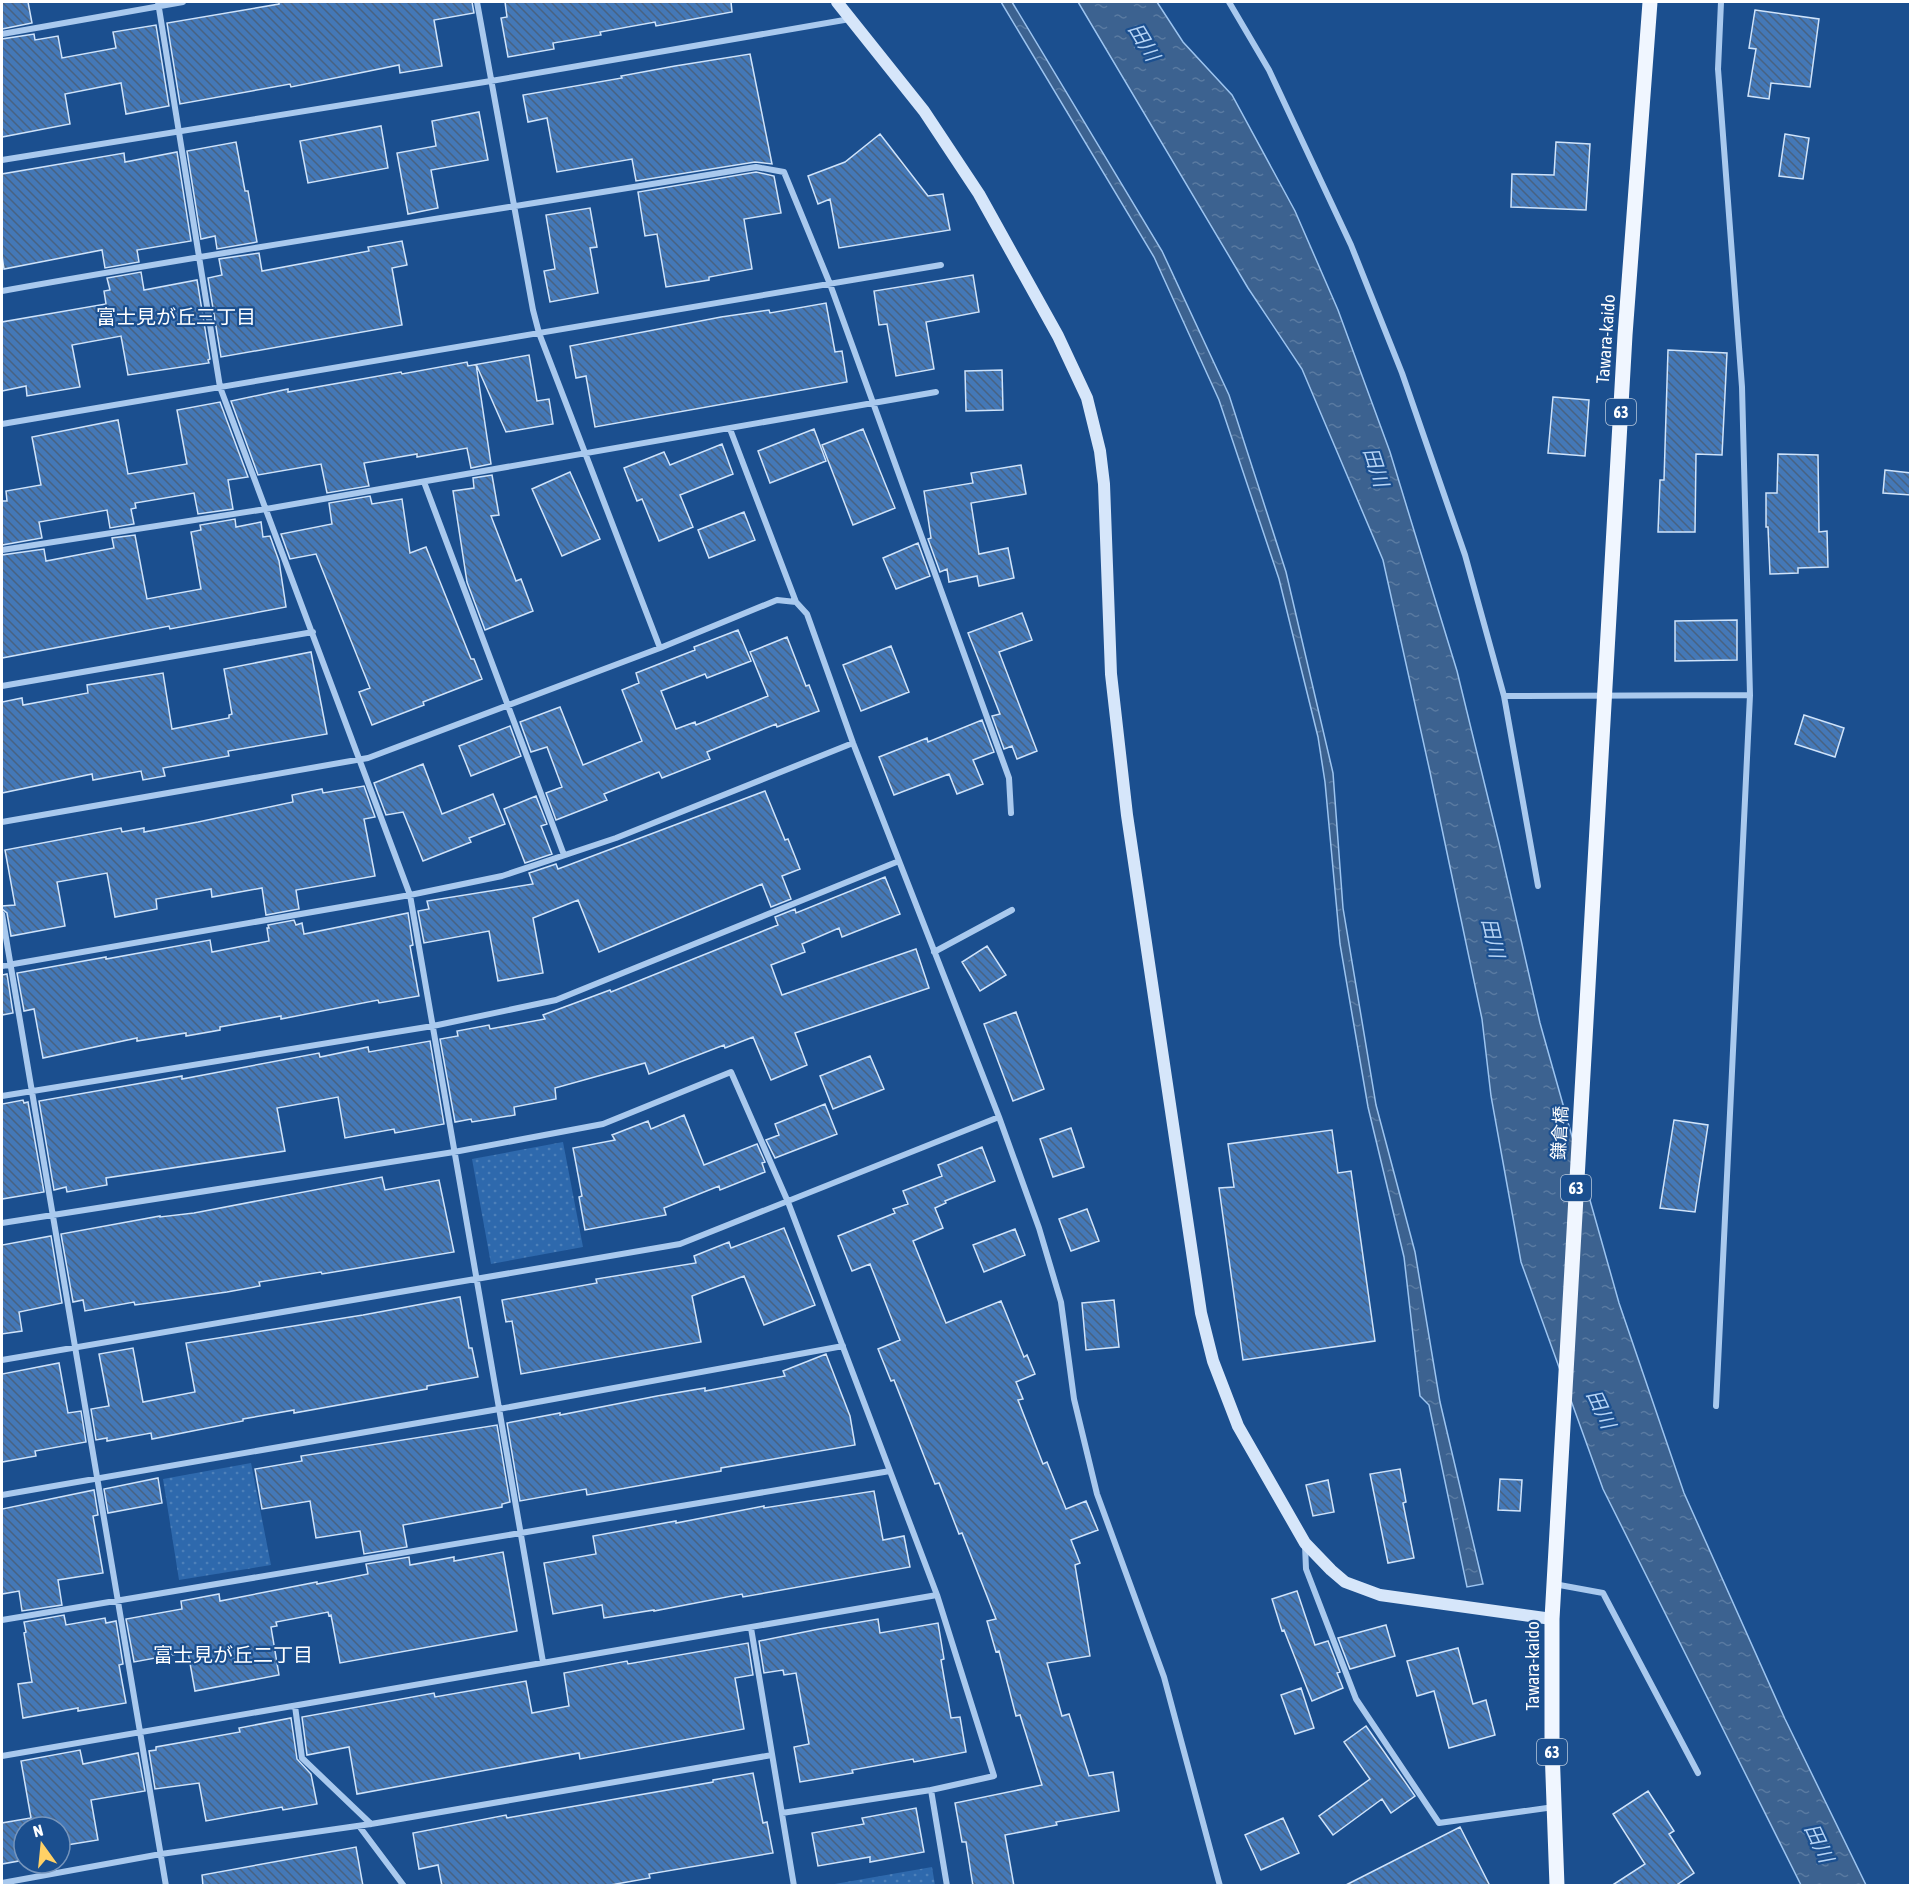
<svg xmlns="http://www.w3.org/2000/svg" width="1912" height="1887" viewBox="0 0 1912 1887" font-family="'Asap Condensed','Noto Sans JP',sans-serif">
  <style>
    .park { fill: url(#park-dots) }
    .water { fill: url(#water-ripples); stroke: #9cc4f0; stroke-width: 1.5 }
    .building { fill: url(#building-back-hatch); stroke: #cfe3fa; stroke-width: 1.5 }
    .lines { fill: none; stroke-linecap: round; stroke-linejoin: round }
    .street { stroke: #a9c9ee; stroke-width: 6 }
    .secondary { stroke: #d6e6fa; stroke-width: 12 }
    .primary { stroke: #f0f6ff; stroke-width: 15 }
    .labels { text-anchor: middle; stroke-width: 4.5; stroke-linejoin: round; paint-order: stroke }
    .shield { fill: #1b4f8f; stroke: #bbcadd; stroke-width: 1.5 }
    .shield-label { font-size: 16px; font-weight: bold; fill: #fff }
    .street-label { font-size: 18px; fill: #fff; stroke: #1b4f8f }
    .water-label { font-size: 20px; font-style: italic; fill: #b5d3f5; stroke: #1b4f8f }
    .neighbourhood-label { font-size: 20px; fill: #fff; stroke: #1b4f8f }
  </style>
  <defs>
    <pattern id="park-dots" width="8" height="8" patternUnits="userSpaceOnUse" patternTransform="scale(1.5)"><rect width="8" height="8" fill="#2e69ad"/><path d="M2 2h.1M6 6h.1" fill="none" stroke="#4d80b9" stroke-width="1.8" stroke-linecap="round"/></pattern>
    <pattern id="water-ripples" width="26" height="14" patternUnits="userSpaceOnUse" patternTransform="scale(1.5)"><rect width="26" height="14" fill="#3c6290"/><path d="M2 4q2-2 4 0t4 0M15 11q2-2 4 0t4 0" fill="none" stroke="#597aa1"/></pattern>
    <pattern id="building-back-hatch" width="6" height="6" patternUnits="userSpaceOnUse" patternTransform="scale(1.5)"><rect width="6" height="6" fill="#4478b7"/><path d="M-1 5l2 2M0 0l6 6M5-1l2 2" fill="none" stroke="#486282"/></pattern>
  </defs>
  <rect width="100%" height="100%" fill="#1b4f8f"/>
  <!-- park -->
  <path class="park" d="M563,1142L583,1247L491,1264L472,1159Z
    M251,1463L271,1565L179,1580L163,1479Z
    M932,1867L935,1885H829Z"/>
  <!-- water -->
  <path class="water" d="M1001,2H1012L1162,251L1229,395L1286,572L1333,773L1343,908L1376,1105L1415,1252L1440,1402L1483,1584L1467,1587L1429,1405L1420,1396L1404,1257L1368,1107L1340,944L1325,782L1318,737L1279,579L1219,400L1154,257Z
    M1078,2H1157L1183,42L1232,95L1295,211L1338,310L1390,452L1457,671L1499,843L1540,1023L1619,1303L1684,1493L1785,1719L1866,1885H1801L1603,1489L1521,1262L1491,1096L1482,1019L1430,772L1383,560L1302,369L1248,288Z"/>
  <!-- building -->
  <path class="building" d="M2,2H28L32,23L2,29Z
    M279,2H472L474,13L434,20L442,66L400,73L399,65L291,87L290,84L180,104L167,23L279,4Z
    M505,2H731L732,12L656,26L655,22L600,32L601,35L553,43L554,49L508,57L501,18L507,17Z
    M1755,10L1819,19L1810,87L1771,83L1769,99L1748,96L1756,49L1749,48Z
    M156,25L169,106L126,114L121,83L65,94L70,124L2,137V39L34,34L35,40L58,36L62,58L116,48L113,32Z
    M750,54L772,164L755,162L636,181L632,159L557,172L547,118L528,122L523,95L622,78L621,76L675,66Z
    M479,112L488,160L431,170L438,208L408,214L397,153L436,146L432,121Z
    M381,126L388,168L308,183L300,141Z
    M880,134L928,196L943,194L950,230L839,248L830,199L818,204L808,176L845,162Z
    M1785,134L1809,138L1803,179L1779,176Z
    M236,142L245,191H248L257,242L217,249L215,236L201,239L187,151Z
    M1556,142L1590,144L1586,210L1511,207L1512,174L1554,175Z
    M177,152L191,241L137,250L139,262L105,268L102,250L4,269L2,256V174L124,153L125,162Z
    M756,172L774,176L781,213L744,219L752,269L709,277V280L666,287L657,234L645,236L638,192Z
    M590,208L597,247L590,248L598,293L550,302L544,271L555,269L546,215Z
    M402,241L407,265L392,268L402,325L221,357L208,278L222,275L219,259L259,253L262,271L369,251L368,247Z
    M141,272L144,290L197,280L210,359L208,360L209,363L128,375L121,336L72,345L80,387L27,396L26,386L2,391V322L106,304L104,291L110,290L107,278Z
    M973,275L979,312L926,322L934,369L896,376L887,324L879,325L874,291Z
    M826,303L835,352L842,351L847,382L595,427L586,376L576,378L570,346L721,317L769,310L770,313Z
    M1668,350L1727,353L1722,455L1696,454L1695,532H1658L1660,480H1664Z
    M529,355L537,401L549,399L553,424L506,432L476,364L491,464L471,468L467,448L417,457V454L364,463L369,486L327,493L321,464L258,475L231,401L288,389V392L401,372L402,374L467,362L468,366Z
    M1002,370L1003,410L966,411L965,371Z
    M1553,397L1589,400L1585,456L1548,453Z
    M220,402L248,477L228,480L233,509L198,514L194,493L135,503L136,508L131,509L134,524L110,528L107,510L39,522L42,538L2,545V501H7L6,491L41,485L32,437L118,420L128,474L187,464L177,410Z
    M814,429L826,461L770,483L758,451Z
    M863,429L895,508L853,525L822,445Z
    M722,444L733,474L680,495L693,527L659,541L642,499L637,501L624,468L664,452L670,465Z
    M1778,454L1818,455L1819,532L1827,531L1828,567L1798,568V573L1770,574L1768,527H1766V493H1777Z
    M1021,465L1026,494L971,503L979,554L1008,548L1014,578L979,586L977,576L949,582L947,569L940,572L928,539L931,538L924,491L973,483L971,473Z
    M1885,470L1911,473V495L1883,493Z
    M570,472L600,539L562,556L532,489Z
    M492,475L499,515L491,516L516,581L521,579L533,611L485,630L467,582L453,491L474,488L473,478Z
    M370,496L372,504L402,499L410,553L426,547L471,659H474L482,679L423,702L424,705L372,725L359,692L370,688L316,554L290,559L281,534L332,524L329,503Z
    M744,512L755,540L709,558L698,530Z
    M235,519L236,527L261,522L263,537L270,536L279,561L286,607L170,629L169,626L2,658V555L44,549L46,561L114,548L112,538L135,535L147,599L201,589L191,532L201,530L200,525Z
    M918,543L930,576L896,589L883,558Z
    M1022,613L1032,640L999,652L1037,751L1017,759L1012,746L1004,749L992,716L1000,714L968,633Z
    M1737,620V660L1675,661V621Z
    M738,630L751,661L707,678L705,674L661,691L676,729L695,722L696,725L768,696L750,652L787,637L806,686L809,685L819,711L777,727L776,724L707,752L710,759L662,778L659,772L604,794L607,800L556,820L546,793L562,787L547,747L531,752L520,722L560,707L583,765L642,741L622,690L639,683L636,673L695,650L694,647Z
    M891,646L909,692L861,711L843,665Z
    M311,652L327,734L228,751L229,756L163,768L165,776L143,780L141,771L93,780L92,774L2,793V702L22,698L23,705L88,693L87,685L163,673L172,729L229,718V715L232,714L224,669Z
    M1804,715L1844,728L1835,757L1795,744Z
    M982,720L994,752L973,760L983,784L957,794L949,774L894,795L879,757L927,738L928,742Z
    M510,726L521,756L471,776L459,746Z
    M423,764L442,814L493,794L505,824L469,838L471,842L423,861L403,812L386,815L374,783Z
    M364,786L375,817L364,819L375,876L296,890L299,909L266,915L262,888L212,897L211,889L156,899L157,909L115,917L107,873L57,882L65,926L11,936L7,913L2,909V906L15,905L5,850L121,828L122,832L144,828V832L198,822L293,802L292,795L322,789L323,793Z
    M765,791L785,840L788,839L800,869L782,876L791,899L771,907L762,884L599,952L578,900L533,918L543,973L498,981L489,931L424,943L418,911L429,909L427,901L533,884L529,873L556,864L558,869Z
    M536,796L547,824L541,826L552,854L525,863L504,809Z
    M885,877L900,914L842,937L839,928L802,944L805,952L771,965L782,995L916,949L929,988L795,1033L807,1065L771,1080L753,1037L725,1048L724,1045L649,1074L645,1063L555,1088L556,1099L514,1107L515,1115L472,1122L471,1119L455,1122L440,1039L458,1036L457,1031L489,1025L490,1029L545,1019L543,1015L610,990L611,992L778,925L775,917L795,909L796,913Z
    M408,913L413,945L410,946L419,996L379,1003L378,1000L281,1019V1016L220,1027V1030L186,1036V1033L137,1041V1038L43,1058L34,1009L24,1011L17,973L106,957V959L210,940L212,952L269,941L267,928H269L268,925L294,920L296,925L302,923L304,934Z
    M987,946L1006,975L980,991L962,962Z
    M7,974L13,1013L2,1015V975Z
    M1016,1012L1044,1089L1013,1101L984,1024Z
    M430,1041L444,1124L395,1133L394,1129L345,1138L338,1097L277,1108L285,1151L106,1178L107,1185L67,1192L66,1187L54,1190L39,1101L182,1076V1079L319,1053L320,1057L368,1047L369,1052Z
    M870,1056L884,1089L833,1109L820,1076Z
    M23,1100L24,1103L28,1102L44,1192L2,1199V1104Z
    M825,1104L837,1134L775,1158L766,1140L779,1135L775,1124Z
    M684,1115L704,1165L757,1144L765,1162L762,1163L765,1172L720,1190L719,1186L664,1208L666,1215L585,1230L579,1197L582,1196L573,1148L615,1140L612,1135L648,1121L651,1129Z
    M1674,1120L1708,1125L1695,1212L1660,1208Z
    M1071,1128L1084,1167L1053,1177L1040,1139Z
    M1332,1130L1338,1173L1351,1171L1375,1341L1243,1360L1219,1188L1234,1187L1228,1144Z
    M982,1147L995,1181L945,1201L946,1203L935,1208L943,1228L913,1241L946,1323L1001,1301L1024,1357L1027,1355L1035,1374L1016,1382L1023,1399L1018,1400L1043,1464L1047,1462L1066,1509L1086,1501L1098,1530L1071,1540L1080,1563L1075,1565L1090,1656L1047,1663L1062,1716L1069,1714L1089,1776L1113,1772L1119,1811L1056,1822L1057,1825L1005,1835L1014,1886H973L966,1842H962L955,1803L1042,1785L1020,1715L1016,1716L999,1651L996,1652L987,1621L996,1619L962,1533L959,1534L939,1483L935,1484L894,1380L891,1381L878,1349L900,1340L870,1264L852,1271L838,1236L895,1213L893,1209L908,1204L903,1191L942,1176L938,1165Z
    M382,1177L385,1190L439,1180L454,1252L322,1274L321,1272L259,1282L260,1286L227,1292L135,1305L134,1302L85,1311L83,1300L73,1302L61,1234L160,1216V1217L194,1213Z
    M1087,1209L1099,1241L1071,1251L1059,1219Z
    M784,1228L815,1305L764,1325L744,1276L692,1296L701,1342L521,1374L512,1321L506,1322L502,1300L597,1283L596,1279L696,1263L694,1256L729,1242L731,1248Z
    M1015,1229L1025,1255L984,1272L973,1245Z
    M51,1236L62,1303L19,1312L22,1331L2,1334V1245Z
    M460,1297L469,1348H472L478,1377L427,1386V1389L294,1413V1410L243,1419V1421L152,1439L151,1433L107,1441V1438L96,1440L91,1409L109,1406L99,1354L133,1348L143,1402L195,1392L186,1343L363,1315Z
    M1114,1300L1119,1347L1086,1350L1082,1303Z
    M826,1354L850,1416L855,1445L721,1468V1471L587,1495L586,1489L520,1501L507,1423L560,1413V1415L657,1396L705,1388V1391L785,1376L783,1371Z
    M59,1363L68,1413L81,1411L86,1442L35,1451L36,1456L2,1462V1374Z
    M497,1425L510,1502L502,1504V1507L403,1525L407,1547L364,1554L360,1531L316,1538L310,1501L262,1509L255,1469L302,1461L301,1456Z
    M1400,1469L1406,1502L1403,1503L1414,1558L1388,1563L1370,1474Z
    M158,1478L162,1503L108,1513L104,1489Z
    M1500,1479L1522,1480L1520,1511L1498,1510Z
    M1328,1480L1334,1512L1313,1516L1306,1485Z
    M94,1490L98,1515L93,1516L103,1573L58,1580L62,1605L22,1611L19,1591L2,1594V1509Z
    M874,1491L883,1540L904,1536L910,1567L743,1597L742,1594L654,1611V1610L604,1618L602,1605L553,1614L544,1563L596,1554L593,1536L676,1521V1523L764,1506V1508Z
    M503,1552L517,1631L340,1663L331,1615L329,1616L328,1612L276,1622L277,1626L271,1627L279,1675L195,1691L188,1652L134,1662L126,1619L182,1609L181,1601L219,1594L220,1601L317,1582V1584L368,1574L366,1564L409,1557L410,1565L454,1557V1561Z
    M1297,1591L1315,1645L1328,1641L1340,1672L1337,1673L1343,1688L1312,1701L1284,1630L1282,1631L1272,1599Z
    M64,1615L66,1625L105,1618L106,1623L116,1621L123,1664L119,1665L126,1703L78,1711V1708L23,1718L18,1684L32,1682L24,1633L26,1632L24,1622Z
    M878,1619L880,1633L938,1623L944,1659L941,1660L951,1718L960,1717L966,1752L914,1762L913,1759L852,1770L853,1773L800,1782L794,1747L809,1744L796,1673L784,1675L783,1670L764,1673L759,1641L819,1629Z
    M1386,1625L1395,1656L1350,1669L1338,1638Z
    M748,1643L753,1675L735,1678L744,1729L580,1759L579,1753L357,1794L349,1747L307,1755L302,1717L434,1693L435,1697L526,1681L532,1713L569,1706L564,1673L627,1661L628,1664Z
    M1458,1648L1473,1704L1486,1700L1495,1735L1449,1748L1434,1691L1417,1696L1407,1661Z
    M1301,1688L1314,1728L1295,1734L1281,1695Z
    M291,1718L297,1759L311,1774L317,1804L283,1810L282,1807L206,1821L199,1783L155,1789L149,1751L156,1750V1747L240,1732L239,1728Z
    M1366,1726L1415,1796L1391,1813L1382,1799L1333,1835L1319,1816L1370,1779L1344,1742Z
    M80,1750L83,1764L138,1753L145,1791L91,1800L98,1840L60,1846V1827H24V1860L2,1864V1823L31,1818L21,1761Z
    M753,1773L763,1823L767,1822L773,1853L649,1874L650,1878L605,1886H442L438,1865L419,1869L413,1833L506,1815L507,1818L713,1782V1780Z
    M1648,1791L1674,1831L1669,1834L1694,1873L1675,1886H1611L1645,1864L1613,1814Z
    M916,1808L924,1852L870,1862V1857L818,1866L812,1833L864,1824L862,1818Z
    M1283,1818L1299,1853L1261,1870L1245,1835Z
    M1460,1827L1490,1886H1344Z
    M356,1847L363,1886H203L202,1875Z"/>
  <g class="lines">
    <!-- street -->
    <path class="street" d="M158,2L220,387L410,895L543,1662
      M477,2L533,310L539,333L660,648
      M1229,2L1269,70L1351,245L1402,373L1465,555L1504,696L1538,886
      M2,34L183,2
      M2,160L491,81L850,19
      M2,291C252,246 504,209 756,167L784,172L830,284L1009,778L1011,813
      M2,424L941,265
      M730,429L796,602
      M424,482L564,855
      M2,550L266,509L936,392
      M2,686L313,632
      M1504,696L1750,695
      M2,822L368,758L660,648L777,600L796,602L807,614L853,743L999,1117L1039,1228L1061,1302L1074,1399L1097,1494L1164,1677L1220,1886
      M2,914L166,1886
      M934,952L1012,910
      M2,966L410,895L502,876L616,838L853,743
      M2,1096L433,1026L556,1000L899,861
      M2,1223L454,1152L603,1124L731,1072L788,1202L937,1595L994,1776L931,1790L947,1886
      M2,1360L680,1244L999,1117
      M1716,1406L1750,695L1742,387L1718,69L1721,2
      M2,1495L499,1409L843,1346
      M1305,1545L1306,1569L1356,1699L1439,1823L1554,1807
      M1554,1584L1603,1593L1698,1773
      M2,1620L890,1471
      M751,1628L794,1886
      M295,1706L302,1758L371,1824
      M2,1756L937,1595
      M782,1813L931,1790
      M359,1826L404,1886
      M2,1883L161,1854L371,1824L772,1755"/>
    <!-- secondary -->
    <path class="secondary" d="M837,2L924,111L979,194L1058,336L1087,398L1100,451L1104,484L1111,674L1127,815L1201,1313L1213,1361L1238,1426L1305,1543L1331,1570L1345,1582L1380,1595L1552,1619"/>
    <!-- primary -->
    <path class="primary" d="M1557,1886L1552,1748V1619L1625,335L1650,2"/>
  </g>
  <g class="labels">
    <!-- shield labels -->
    <g class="shield">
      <rect x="1606" y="399" width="30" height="26" rx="4.5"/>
      <rect x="1561" y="1175" width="30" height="26" rx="4.5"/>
      <rect x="1537" y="1739" width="30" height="26" rx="4.5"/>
    </g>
    <g class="shield-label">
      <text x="1621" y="418">63</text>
      <text x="1576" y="1194">63</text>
      <text x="1552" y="1758">63</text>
    </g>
    <!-- street labels -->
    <g class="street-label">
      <text transform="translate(1606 339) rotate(-86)" y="6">Tawara-kaido</text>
      <text transform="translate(1560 1133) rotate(-87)" y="6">鎌倉橋</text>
      <text transform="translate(1533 1666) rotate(-90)" y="6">Tawara-kaido</text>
    </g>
    <!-- water labels -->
    <g class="water-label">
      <text transform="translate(1144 42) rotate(59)" y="7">田川</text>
      <text transform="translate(1376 467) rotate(72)" y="7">田川</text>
      <text transform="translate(1493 938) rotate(77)" y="7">田川</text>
      <text transform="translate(1601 1409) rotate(65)" y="7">田川</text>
      <text transform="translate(1819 1843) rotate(65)" y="7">田川</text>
    </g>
    <!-- neighbourhood labels -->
    <g class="neighbourhood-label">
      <text x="176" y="324">富士見が丘三丁目</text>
      <text x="233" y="1662">富士見が丘二丁目</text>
    </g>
  </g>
  <!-- border -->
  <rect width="1912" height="1887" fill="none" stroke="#ffffff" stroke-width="6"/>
  <!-- north arrow -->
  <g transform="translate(42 1845) rotate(345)"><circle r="28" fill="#1b4f8f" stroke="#7695bc" stroke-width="1.5"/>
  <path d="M0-4.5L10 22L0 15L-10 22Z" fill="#ffd166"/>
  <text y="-9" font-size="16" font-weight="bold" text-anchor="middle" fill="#ffffff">N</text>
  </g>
</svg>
